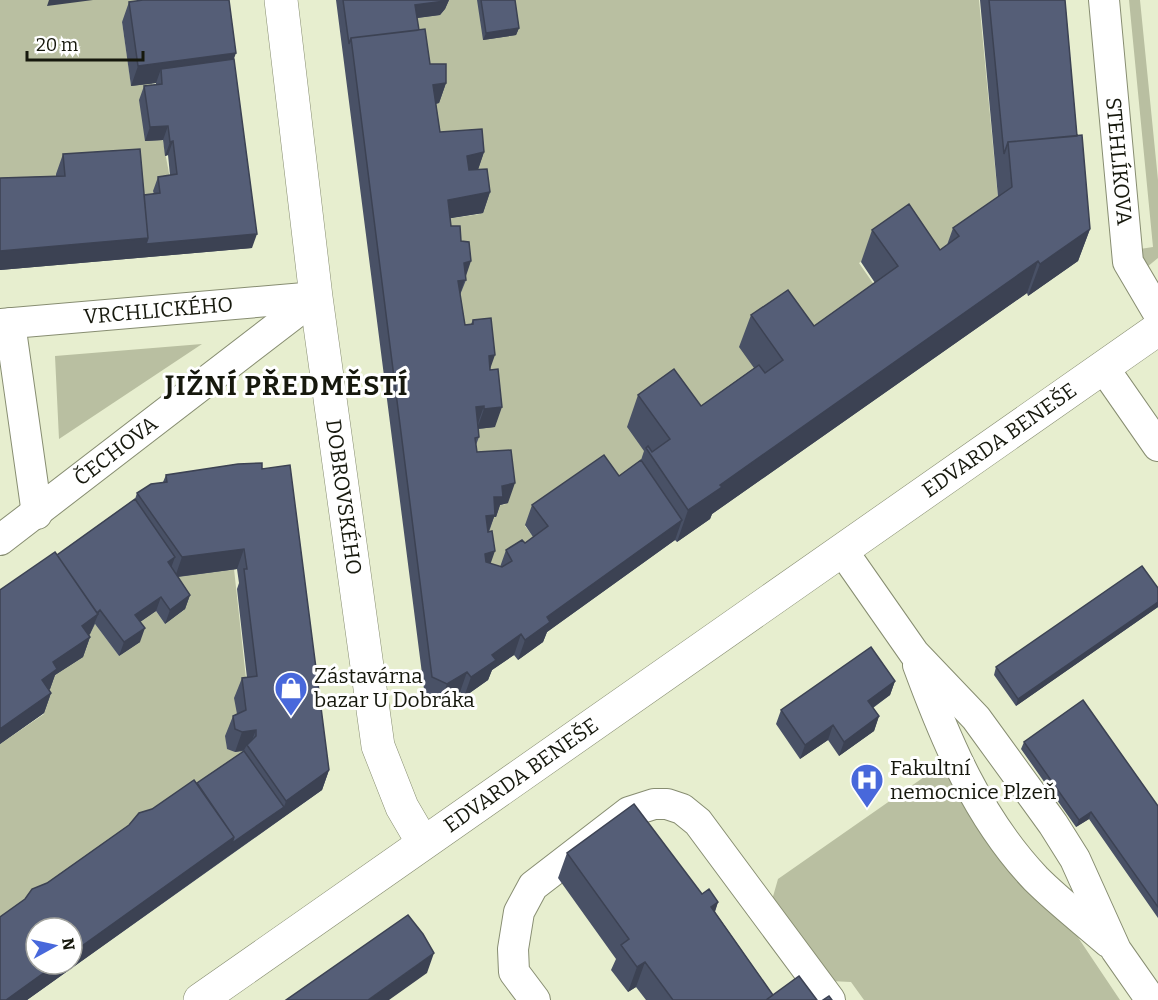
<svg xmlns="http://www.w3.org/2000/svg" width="1158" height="1000" viewBox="0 0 1158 1000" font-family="Bitter,serif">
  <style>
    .green { fill: #b9bfa1 }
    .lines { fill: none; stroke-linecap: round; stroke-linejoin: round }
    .minor-casing { stroke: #878d71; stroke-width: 32 }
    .tertiary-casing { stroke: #878d71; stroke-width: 34 }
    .minor { stroke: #fff; stroke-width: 30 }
    .tertiary { stroke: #fff; stroke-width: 33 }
    .wall { fill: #495166 }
    .shaded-wall { fill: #3c4253 }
    .building { fill: #555e77; stroke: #3c4253; stroke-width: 1.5 }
    .labels { text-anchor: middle; stroke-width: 6; stroke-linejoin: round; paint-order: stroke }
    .street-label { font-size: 21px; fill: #16180d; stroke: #fff }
    .poi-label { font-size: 21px; fill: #16180d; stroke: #fff; text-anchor: start }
    .district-label { font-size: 27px; font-weight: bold; letter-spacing: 1.5px; fill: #16180d; stroke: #fff }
  </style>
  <rect width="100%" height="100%" fill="#e7eecf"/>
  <!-- green -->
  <path class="green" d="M0,0H145L122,22L131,85L152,83L172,189L155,207L57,196L0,197Z
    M444,0H979L1000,219L942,260L897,237L859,263L884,299L772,392L658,471L525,526L540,546L496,571L481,552L495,506L506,504L501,468L470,472L477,429L495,426L466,340L440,220L480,214L478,188L432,152L410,19L440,15L445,9Z
    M1129,0H1140L1158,180V258L1147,267L1140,249L1153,247Z
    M202,344L59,439L55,356Z
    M234,569L248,697L239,730L226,736L227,749L248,750L0,931V744L44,714L45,682L86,631L95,624L119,656L139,642L130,629L156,611L165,624L184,610L163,576Z
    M947,761L1061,912L1120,1000H864L851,982L830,981L772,900L778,879Z"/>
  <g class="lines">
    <!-- minor casing -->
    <g class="minor-casing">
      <g id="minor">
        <path id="s1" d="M1104,0L1128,262L1158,313"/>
        <path d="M10,323L37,514"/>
        <path id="s2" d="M0,324L316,297"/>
        <path d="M1103,367L1158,446"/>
        <path id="s3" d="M0,540L316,297"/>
        <path d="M842,550L914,653L976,718L1053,824L1075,859L1116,950L1151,1000"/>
        <path d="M918,665C946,741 978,818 1036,879C1058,901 1084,921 1108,942"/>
        <path d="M535,1000L514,972L513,949L519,912L533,886L629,812L654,804H667L682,809L698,822L830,1000"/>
      </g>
    </g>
    <!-- tertiary casing -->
    <g class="tertiary-casing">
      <g id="tertiary">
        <path id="s4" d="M281,0L316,297L378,746L402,807L423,843"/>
        <path id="s5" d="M200,1000L1158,329"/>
      </g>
    </g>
    <!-- minor -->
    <use href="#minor" class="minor"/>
    <!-- tertiary -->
    <use href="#tertiary" class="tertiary"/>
  </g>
  <!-- wall -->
  <path class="wall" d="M336,0H449L445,9L440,15L417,18L419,30L430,64L446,83L439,103L436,104L440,132L484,152L478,170L490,192L483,213L450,218L451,226L465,277L466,280L460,295L465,325L471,324L473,320L490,370L495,427L478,429L479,437L476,445L477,452L508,503L500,505L496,517H494L489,532L490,564L500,567L506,550L525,543L533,537L525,525L532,505L619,476L641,460L644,451L627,427L638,395L701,406L754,368L739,347L751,315L814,326L875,283L861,262L872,230L940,250L947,245L953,228L998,197L980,0H1065L1077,136L1090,229L1078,261L1028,296L1027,293L712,514L710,519L677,542L675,540L547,632L543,642L518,660L514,655L492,670L488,680L464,697L460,692L440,704L425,697Z
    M477,0H515L519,28L516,35L483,40Z
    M129,2L234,59L252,248L0,270V178L56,176V174L63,154L144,195L154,194L153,191L158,177L170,175L168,155L165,156L163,140L145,141L139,100L144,86L156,85V83L131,86L122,22Z
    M238,464L329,770L322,790L27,1000H0L47,883L152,809L197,783L244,751L235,752L227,749L225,736L233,716L237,714L234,698L242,678H247L237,589L239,583L237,569L178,577L190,595L185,609L165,624L156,611L140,622V642L119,656L95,624L90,634L89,635L90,637L83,657L55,675L50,689L49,690L51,693L44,713L0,744V590L57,555L135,499L137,493L163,482L166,475Z
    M1158,588V607L1016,706L994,675L996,667Z
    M895,681L890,695L873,708L879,716L874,731L839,756L828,740L800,759L776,724L781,710Z
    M1024,742L1158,806V918L1089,819L1076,827L1021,749Z
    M567,853L702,894L718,902L715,912L773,995L817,1000H646L636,987L628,992L611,970L616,959L558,878Z"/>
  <!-- shaded-wall -->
  <path class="shaded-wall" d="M49,0H93L47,6Z
    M446,0H449L445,9L440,15L410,19L415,5Z
    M519,28L516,35L483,40L486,33Z
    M236,53L229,73L161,69L156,83L131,86L138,66Z
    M446,83L439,103L426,105L433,85Z
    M168,126L163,140L145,141L150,127Z
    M173,141L168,155L165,156L170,142Z
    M484,152L477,172L460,176L467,156Z
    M490,192L483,213L440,220L448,200Z
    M1090,229L1078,261L1028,296L1040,264Z
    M257,234L252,248L0,270V251L148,238Z
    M471,261L458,300L451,301L464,263Z
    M1038,261L1027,293L712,514L710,519L677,542L688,510L720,485Z
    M495,355L488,375L489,356Z
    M484,406L477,426L476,407Z
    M502,407L495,427L477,429L484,409Z
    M515,483L508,503L500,505L496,517H494L487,535L486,516L494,497L502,486Z
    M682,520L675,540L547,632L543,642L518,660L525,640L547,617Z
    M244,549L237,569L175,577L182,557Z
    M495,551L488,571L485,554Z
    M175,557L170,571L168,562Z
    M190,595L185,609L165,624L170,610Z
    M161,597L156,611L130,629L135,615Z
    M1158,602V607L1016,706L1018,699Z
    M100,610L90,634L75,646L82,626Z
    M145,628L140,642L119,656L124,642Z
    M521,634L514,655L492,670L488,680L464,697L471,677L492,655Z
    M90,637L83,657L55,675L50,689L35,700L42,680L53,662Z
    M467,672L460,692L440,704L447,684Z
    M895,681L890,695L862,715L868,701Z
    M51,693L44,713L0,744V729Z
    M879,716L874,731L839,756L844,742Z
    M833,725L828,740L800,759L805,745Z
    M256,730L249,748L247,745L244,750L235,752L242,732Z
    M329,770L322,790L227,857L232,843L284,807L286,801Z
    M1091,812L1089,819L1076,827L1079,820Z
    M234,837L227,857L27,1000H6L56,964H72V953Z
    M718,902L709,927L711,907Z
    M434,953L427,973L389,1000H368Z
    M645,962L636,987L628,992L637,967Z"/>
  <!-- building -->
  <path class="building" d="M143,0H229L236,53L138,66L129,2Z
    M343,0H446L445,1L415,5L419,30L351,38L349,44Z
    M481,0H515L519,28L486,33Z
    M989,0H1065L1077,136L1008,142L1004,154Z
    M425,29L430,64H446V83L433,85L440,132L482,129L484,152L467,156L469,170L487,169L490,192L448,200L451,226H460L461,241L469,242L471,261L464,263L466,280L458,281L465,325L473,324V320L491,318L495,355L489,356L490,370L498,369L502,407L484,409V406L476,407L479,437L475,438L477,452L511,450L515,483L502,486L503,497H494L495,515L486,516L488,532L492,531L495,551L485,554L486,562L502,567L512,561L506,550L522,540L525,543L548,526L532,505L604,455L619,476L641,460L682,520L547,617L550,622L525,640L521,634L492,655L496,660L471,677L467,672L447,684L432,677L351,38Z
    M234,59L257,234L146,244L148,238L144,195L160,193L158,177L177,174L173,141L170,142L168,126L150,127L144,86L162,84L161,69Z
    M1082,135L1090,229L1040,264L1038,261L720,485L722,487L688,510L646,448L648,446L652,452L670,439L638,395L674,369L701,406L759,365L765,373L783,360L751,315L788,290L814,326L898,266L872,230L909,204L940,250L959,236L953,228L1012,187L1008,142Z
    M140,149L148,238L0,251V178L65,176L63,154Z
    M262,463V469L290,465L329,770L286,801L247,745L256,736V730L242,732L235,729L233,716L246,710L242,678L257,676L244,569H247L244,549L182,557L137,493L151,484L167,482L166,475L238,464Z
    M135,499L175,557L168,562L190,595L170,610L161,597L135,615L145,628L124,642L100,610L97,613L57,555Z
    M55,552L98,614L82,626L90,637L53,662L57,669L42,680L51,693L0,729V590Z
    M1142,566L1158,588V602L1018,699L996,667Z
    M871,647L895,681L868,701L879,716L844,742L833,725L805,745L781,710Z
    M1083,700L1158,806V907L1091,812L1079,820L1024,742Z
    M244,751L284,807L232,843L234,837L197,783Z
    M194,780L234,837L72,953V928H36V964H56L6,1000H0V917L25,899L32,889L47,883L129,825L139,813L152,809Z
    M634,804L702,894L709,889L718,902L711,907L773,995L766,1000H673L645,962L637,967L621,945L629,939L567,853Z
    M408,915L423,934L434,953L368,1000H286Z
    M799,976L817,1000H766Z
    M829,996L832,1000H823Z"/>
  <!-- icons -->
  <defs>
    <g id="shop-pin" transform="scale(1.725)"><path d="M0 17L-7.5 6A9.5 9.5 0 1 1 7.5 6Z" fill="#4868db" stroke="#fff"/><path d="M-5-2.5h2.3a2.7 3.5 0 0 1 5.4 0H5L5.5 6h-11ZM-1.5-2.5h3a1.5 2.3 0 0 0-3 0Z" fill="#fff"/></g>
    <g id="hospital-pin" transform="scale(1.725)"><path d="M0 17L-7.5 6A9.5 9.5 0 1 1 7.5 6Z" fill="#4868db" stroke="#fff"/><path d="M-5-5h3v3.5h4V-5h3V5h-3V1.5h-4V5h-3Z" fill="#fff"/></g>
  </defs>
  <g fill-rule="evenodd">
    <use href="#shop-pin" x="291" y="688"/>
    <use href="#hospital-pin" x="867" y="780"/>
  </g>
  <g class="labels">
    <!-- street labels -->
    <g class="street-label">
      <text dy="7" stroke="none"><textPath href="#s1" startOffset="162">STEHLÍKOVA</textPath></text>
      <text dy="7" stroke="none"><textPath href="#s2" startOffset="159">VRCHLICKÉHO</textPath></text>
      <text dy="7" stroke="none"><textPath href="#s5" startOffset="976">EDVARDA BENEŠE</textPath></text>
      <text dy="7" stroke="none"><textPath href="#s3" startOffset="146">ČECHOVA</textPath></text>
      <text dy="7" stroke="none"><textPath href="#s4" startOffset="501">DOBROVSKÉHO</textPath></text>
      <text dy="7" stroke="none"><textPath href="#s5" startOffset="392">EDVARDA BENEŠE</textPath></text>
    </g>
    <!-- poi labels -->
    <g class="poi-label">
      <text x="314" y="683">Zástavárna<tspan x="314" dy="24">bazar U Dobráka</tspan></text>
      <text x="890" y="775">Fakultní<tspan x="890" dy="24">nemocnice Plzeň</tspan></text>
    </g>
    <!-- district labels -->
    <g class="district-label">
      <text x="287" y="395">JIŽNÍ PŘEDMĚSTÍ</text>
    </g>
  </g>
  <!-- north arrow -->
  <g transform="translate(54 946) rotate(82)"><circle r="28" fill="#ffffff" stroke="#a2a39e" stroke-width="1.5"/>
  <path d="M0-4.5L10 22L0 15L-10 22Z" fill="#4868db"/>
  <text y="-9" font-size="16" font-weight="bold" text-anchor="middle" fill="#16180d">N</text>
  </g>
  <!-- scale -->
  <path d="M27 51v9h116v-9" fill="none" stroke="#16180d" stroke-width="3"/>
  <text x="36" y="51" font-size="18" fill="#16180d" stroke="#ffffff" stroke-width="4.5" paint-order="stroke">20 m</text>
</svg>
